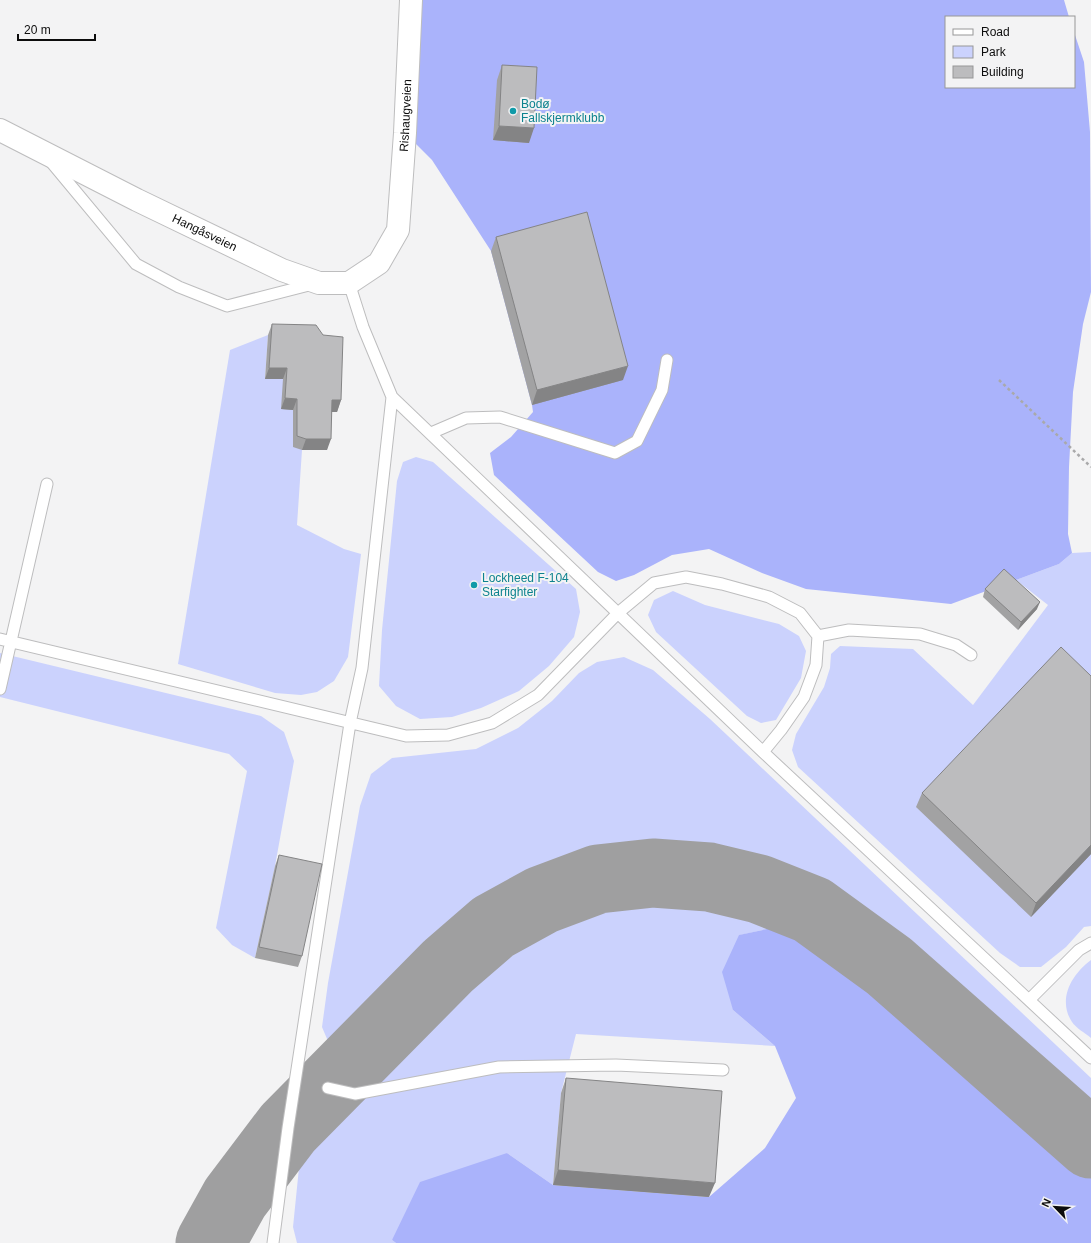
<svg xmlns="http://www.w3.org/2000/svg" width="1091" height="1243" viewBox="0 0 1091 1243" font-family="Arial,sans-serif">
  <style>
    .green { fill: #cbd2fd }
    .forest { fill: #aab3fb }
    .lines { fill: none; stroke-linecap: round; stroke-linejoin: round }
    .taxiway { stroke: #9f9fa0; stroke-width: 69 }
    .lane-casing { stroke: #bdbdbe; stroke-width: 13 }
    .street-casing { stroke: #bdbdbe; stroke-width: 24 }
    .path { stroke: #a9a9aa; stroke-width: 2.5; stroke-dasharray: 3 3; stroke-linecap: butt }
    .lane { stroke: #fff; stroke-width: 11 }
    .street { stroke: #fff; stroke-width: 22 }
    .wall { fill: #a2a2a3 }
    .shaded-wall { fill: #848485 }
    .building { fill: #bcbcbe; stroke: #848485 }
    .culture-dot { fill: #0f9aa8; stroke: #f3f3f4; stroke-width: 1.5 }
    .labels { text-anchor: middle; stroke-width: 4; stroke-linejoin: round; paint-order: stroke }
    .culture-label { font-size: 12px; fill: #0d838f; stroke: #f3f3f4; text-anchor: start }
    .street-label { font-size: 12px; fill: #0c0c0c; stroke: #f3f3f4 }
  </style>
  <rect width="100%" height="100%" fill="#f3f3f4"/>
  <!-- green -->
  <path class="green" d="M268,335L265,379H283L293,410L302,450L297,525L344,549L361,554L348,657L334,681L317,692L301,695L275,693L178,664L230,350Z
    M416,457L433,462L576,589L580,612L574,637L549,666L519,691L481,708L452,717L420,719L396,706L379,686L382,630L397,481L403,462Z
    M1091,552V926L1084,927L1066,947L1041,967H1020L1000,953L798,767L792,750L796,734L824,687L830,668L831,654L840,646L913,649L973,705L1048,605L1016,580L1059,564L1072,553Z
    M673,591L705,605L779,624L799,636L806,651L801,678L776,720L761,723L747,716L656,632L648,615L654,600Z
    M0,653L261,716L284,732L294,761L275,866L255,958L232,945L216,928L247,771L229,754L0,697Z
    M624,657L653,670L710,719L1091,1078V1109L956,990L835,894L759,856L692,842L619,846L564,860L504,887L456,918L330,1046L322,1027L328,983L360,806L371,774L392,758L476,749L518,728L552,701L579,673L597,662Z
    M638,901L684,902L720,908L781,926L740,935L733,1010L775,1046L576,1034L561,1093L553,1185L507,1153L392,1240L396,1243H297L293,1227L301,1148L403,1044L488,962L538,927L581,911Z
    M1091,960V1038C1085,1033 1076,1028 1072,1022C1057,999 1072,974 1091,960Z"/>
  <!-- forest -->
  <path class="forest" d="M411,0H1064L1069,17H946V87H1074V32L1084,62L1090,132L1091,292L1083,324L1073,392L1069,467L1068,534L1072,553L1059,564L951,604L806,589L762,573L709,549L672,555L634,575L616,581L598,572L494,475L490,453L511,437L533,412L532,405L491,251L432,160L405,133Z
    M781,926L836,959L1086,1169L1091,1175V1243H396L392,1240L420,1182L507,1153L553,1185L709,1197L765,1148L796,1098L775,1046L733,1010L722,972L739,935Z"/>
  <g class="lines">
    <!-- taxiway -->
    <path class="taxiway" d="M210,1243L235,1198L288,1128L448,966L493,927L542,900L598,879L653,873L709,877L759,889L812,910L889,966L1091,1144"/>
    <!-- lane casing -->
    <g class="lane-casing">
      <path id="lane" d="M52,163L136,264L179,287L227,306L313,284
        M349,283L363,327L392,397
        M431,433L466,418L500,417L615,453L637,441L662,390L667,360
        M818,636L849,630L920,634L956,645L971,655
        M0,639L406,736L448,735L492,723L538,695L618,613L654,583L686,577L722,584L769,597L800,613L818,636L816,665L804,697L781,730L763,752
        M0,689L47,484
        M1029,1000L1079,950L1091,943
        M328,1088L355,1094L499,1067L616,1065L723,1070
        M273,1243L288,1128L350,723L362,668L392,397L763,752L1091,1058"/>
    </g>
    <!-- street casing -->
    <g class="street-casing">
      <g id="street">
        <path id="s1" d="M0,130L137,200L282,270L319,283H349L379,263L398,230L405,133L411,0"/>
      </g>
    </g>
    <!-- path -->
    <path class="path" d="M999,380L1091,467"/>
    <!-- lane -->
    <use href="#lane" class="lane"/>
    <!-- street -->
    <use href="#street" class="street"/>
  </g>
  <!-- wall -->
  <path class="wall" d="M502,65L529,143L493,140L497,80Z
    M496,237L623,380L532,405L491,251Z
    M272,324L341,400L337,412H332L327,450H302L293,447V410L281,409L283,379H265L268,335Z
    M985,589L1037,609L1018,630L983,597Z
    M922,793L1091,854L1031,917L916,807Z
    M279,855L302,956L298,967L255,958L275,866Z
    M566,1078L709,1197L553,1185L561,1093Z"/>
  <!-- shaded-wall -->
  <path class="shaded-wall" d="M499,126L534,128L529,143L493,140Z
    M628,366L623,380L532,405L537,390Z
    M269,368H287L283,379H265Z
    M285,398L297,399L293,410L281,409Z
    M332,400H341L337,412H328Z
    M306,439H331L327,450H302Z
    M1040,602L1037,609L1018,630L1021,622Z
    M1091,845V854L1031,917L1036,903Z
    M558,1170L715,1183L709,1197L553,1185Z"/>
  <!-- building -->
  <path class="building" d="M502,65L537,67L534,128L499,126Z
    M587,212L628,366L537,390L496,237Z
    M272,324L316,325L323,335L343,337L341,400H332L331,439H306L297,436V399L285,398L287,368H269Z
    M1004,569L1040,602L1021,622L985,589Z
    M1061,647L1091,676V845L1036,903L922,793Z
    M279,855L322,864L302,956L259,947Z
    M566,1078L722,1091L715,1183L558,1170Z"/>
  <!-- markers -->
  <g class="culture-dot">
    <circle cx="513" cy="111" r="4"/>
    <circle cx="474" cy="585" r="4"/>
  </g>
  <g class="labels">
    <!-- culture labels -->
    <g class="culture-label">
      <text x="521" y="108">Bodø<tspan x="521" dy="14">Fallskjermklubb</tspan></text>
      <text x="482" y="582">Lockheed F-104<tspan x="482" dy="14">Starfighter</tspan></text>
    </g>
    <!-- street labels -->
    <g class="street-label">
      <text dy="4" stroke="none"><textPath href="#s1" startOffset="573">Rishaugveien</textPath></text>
      <text dy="4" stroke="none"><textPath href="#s1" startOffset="229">Hangåsveien</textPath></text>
    </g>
  </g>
  <!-- legend -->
  <rect x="945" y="16" width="130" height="72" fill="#f3f3f4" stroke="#979797"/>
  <rect x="953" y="29" width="20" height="6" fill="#ffffff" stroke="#979797"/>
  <text x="981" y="36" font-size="12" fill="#0c0c0c">Road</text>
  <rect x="953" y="46" width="20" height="12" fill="#cbd2fd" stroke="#979797"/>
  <text x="981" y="56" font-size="12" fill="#0c0c0c">Park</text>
  <rect x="953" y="66" width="20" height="12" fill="#bcbcbe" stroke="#979797"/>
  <text x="981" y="76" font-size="12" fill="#0c0c0c">Building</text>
  <!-- north arrow -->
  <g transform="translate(1055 1207) rotate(295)" stroke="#f3f3f4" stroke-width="3" paint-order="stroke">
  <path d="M0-3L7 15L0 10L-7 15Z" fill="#0c0c0c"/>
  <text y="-6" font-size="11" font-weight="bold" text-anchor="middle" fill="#0c0c0c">N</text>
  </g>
  <!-- scale -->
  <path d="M18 34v6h77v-6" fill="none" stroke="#0c0c0c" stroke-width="2"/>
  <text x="24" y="34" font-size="12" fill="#0c0c0c" stroke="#f3f3f4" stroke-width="3" paint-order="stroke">20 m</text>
</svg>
